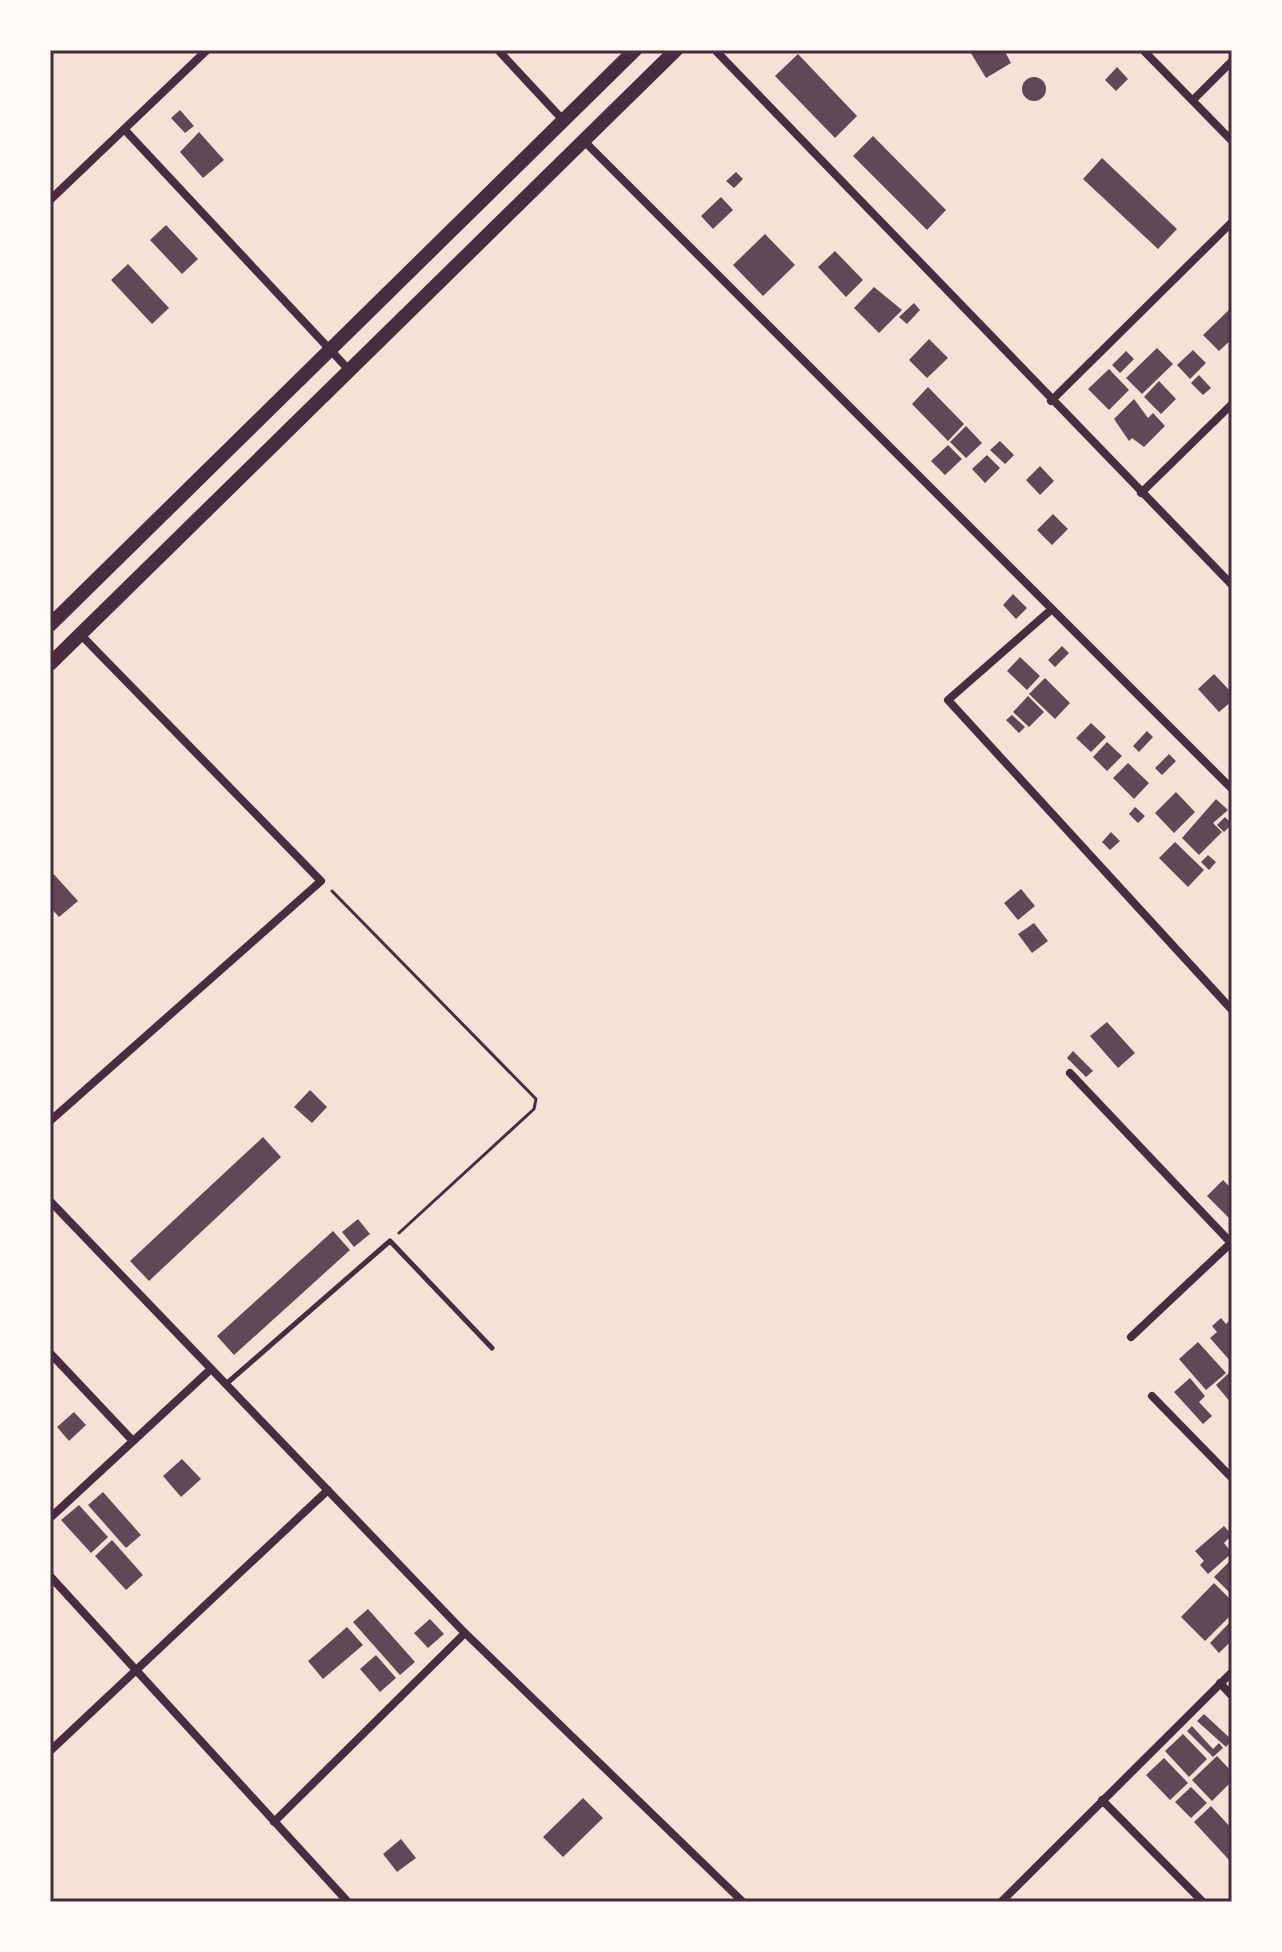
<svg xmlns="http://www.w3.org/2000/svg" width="1282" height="1952" viewBox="0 0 1282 1952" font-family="'Crimson Pro',serif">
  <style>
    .building { fill: #644757 }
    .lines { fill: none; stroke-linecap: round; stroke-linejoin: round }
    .path { stroke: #4a2c40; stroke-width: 3 }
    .service { stroke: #4a2c40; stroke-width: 5 }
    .minor { stroke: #4a2c40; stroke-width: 8 }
    .secondary { stroke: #4a2c40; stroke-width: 14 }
    .neatline { fill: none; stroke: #4a2c40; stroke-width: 3 }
  </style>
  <rect width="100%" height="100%" fill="#f7e1d7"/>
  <!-- building -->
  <path class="building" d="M969,50H1004L1011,63L986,78Z
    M798,54L857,116L835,138L775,76Z
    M1117,67L1128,79L1116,91L1105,80Z
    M1022 89a12 12 0 1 1 24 0a12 12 0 1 1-24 0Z
    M180,110L194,126L185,133L171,118Z
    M199,132L224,160L203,178L180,152Z
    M873,136L946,210L927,230L853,156Z
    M1102,158L1177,229L1158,249L1083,179Z
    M736,172L743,179L734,188L726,181Z
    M721,197L733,210L713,229L701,216Z
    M166,225L198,259L182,274L150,240Z
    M765,234L795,265L763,296L733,265Z
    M835,251L863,280L846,297L818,267Z
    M128,264L169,308L152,324L111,280Z
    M874,287L902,310L879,333L854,308Z
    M914,303L920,310L907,324L899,317Z
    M1232,307V339L1219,351L1203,335Z
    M929,339L948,358L927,378L909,360Z
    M1157,348L1173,364L1142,394L1126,378Z
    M1193,350L1206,363L1190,379L1177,365Z
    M1126,351L1134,359L1120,373L1112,365Z
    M1109,369L1129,390L1109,410L1088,389Z
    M1199,375L1211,388L1203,395L1191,383Z
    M1159,381L1176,399L1161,414L1144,397Z
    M928,387L964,424L948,441L912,404Z
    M1134,399L1148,418L1153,413L1165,426L1144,447L1132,438L1129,441L1114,419Z
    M966,426L982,443L966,458L950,442Z
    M1000,441L1014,455L1005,464L990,450Z
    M948,445L962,459L945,475L931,461Z
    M987,455L1000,468L985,483L972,469Z
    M1040,466L1054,481L1040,495L1026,480Z
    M1053,514L1068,529L1052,545L1037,530Z
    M1013,594L1027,608L1016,619L1003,605Z
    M1062,646L1069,653L1055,667L1048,660Z
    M1020,657L1040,676L1027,690L1007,671Z
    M1214,674L1232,693V701L1219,712L1198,689Z
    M1045,678L1070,703L1055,719L1029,694Z
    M1028,696L1044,712L1029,727L1013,712Z
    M1012,715L1025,727L1019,733L1006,720Z
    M1091,723L1106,737L1091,752L1076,738Z
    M1147,731L1153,737L1139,752L1133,746Z
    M1107,742L1122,756L1107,771L1093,757Z
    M1169,754L1176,761L1162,775L1155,768Z
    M1128,763L1149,783L1134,799L1113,778Z
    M1176,792L1195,812L1174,833L1155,813Z
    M1216,799L1228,810L1213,823L1222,832L1199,855L1182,838Z
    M1135,807L1145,816L1138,823L1129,814Z
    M1225,817L1232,824L1224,832L1217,825Z
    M1111,832L1120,841L1110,850L1102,842Z
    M1175,842L1204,870L1188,887L1159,858Z
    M1208,855L1216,862L1209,870L1201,862Z
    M50,870L78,901L59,917L50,907Z
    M1021,889L1035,906L1018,920L1004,903Z
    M1034,923L1048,941L1032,953L1018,934Z
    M1107,1022L1135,1053L1118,1068L1090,1036Z
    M1073,1051L1093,1071L1086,1077L1067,1058Z
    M310,1090L327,1107L312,1123L294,1107Z
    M263,1137L281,1157L149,1281L130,1261Z
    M1223,1180L1232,1189L1230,1219L1207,1196Z
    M358,1219L370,1234L354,1247L342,1232Z
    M333,1231L350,1250L234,1355L217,1336Z
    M1221,1318L1226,1324L1232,1318V1363L1210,1338L1217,1332L1212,1326Z
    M1198,1342L1226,1373L1206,1390L1179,1359Z
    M1232,1370V1404L1216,1385Z
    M1190,1378L1205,1396L1199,1402L1212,1416L1203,1424L1174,1392Z
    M74,1412L86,1425L69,1441L57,1427Z
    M182,1459L201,1479L181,1497L163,1476Z
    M103,1492L141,1535L126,1548L88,1505Z
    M79,1505L108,1537L91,1553L61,1520Z
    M1224,1526L1232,1535L1224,1543L1232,1553L1208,1574L1200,1565L1204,1561L1195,1551Z
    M112,1540L143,1575L126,1590L95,1556Z
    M1232,1559V1595L1214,1577Z
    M1214,1583L1232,1601V1614L1205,1641L1181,1617Z
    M368,1609L415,1662L400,1675L353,1622Z
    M430,1619L444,1634L428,1648L414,1633Z
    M1232,1620V1640L1219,1653L1210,1643Z
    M347,1627L363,1645L323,1679L308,1661Z
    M376,1655L396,1678L380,1692L360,1669Z
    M1204,1714L1232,1740L1226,1747L1197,1721Z
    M1192,1726L1213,1749L1219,1743L1223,1748L1213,1757L1187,1731Z
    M1183,1734L1207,1759L1189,1777L1165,1751Z
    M1217,1756L1232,1772V1781L1212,1801L1192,1780Z
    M1164,1758L1188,1783L1170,1800L1146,1775Z
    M1191,1787L1207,1803L1191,1818L1175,1802Z
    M583,1798L603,1818L563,1857L543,1837Z
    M1211,1806L1232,1829L1230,1861L1194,1822Z
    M401,1839L416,1858L397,1872L383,1854Z"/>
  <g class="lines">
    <!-- path -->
    <path class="path" d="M332,891L536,1099L534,1109L399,1233"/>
    <!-- service -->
    <path class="service" d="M226,1384L390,1241L492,1348"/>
    <!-- minor -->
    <path class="minor" d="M498,50L563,120
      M715,50L1232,585
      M1143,50L1232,141
      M1193,100L1232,61
      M124,129L349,370
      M583,140L1232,789
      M50,200L207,50
      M1051,401L1232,222
      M1141,493L1232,404
      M1052,609L948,700L1232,1010
      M1070,1073L1232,1244
      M50,1121L321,881L81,635
      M50,1201L462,1630L743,1902
      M1131,1337L1232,1242
      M50,1353L133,1441
      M1152,1396L1232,1478
      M50,1518L211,1369
      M50,1576L348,1902
      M1220,1683L1232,1696
      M50,1751L328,1490
      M1102,1800L1203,1902
      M274,1822L465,1633
      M1001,1902L1232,1672"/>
    <!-- secondary -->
    <path class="secondary" d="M50,625L635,50
      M50,664L676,50"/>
  </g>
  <!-- border -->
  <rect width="1282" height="1952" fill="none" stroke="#fffaf5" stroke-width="104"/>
  <rect x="52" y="52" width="1178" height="1848" class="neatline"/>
</svg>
